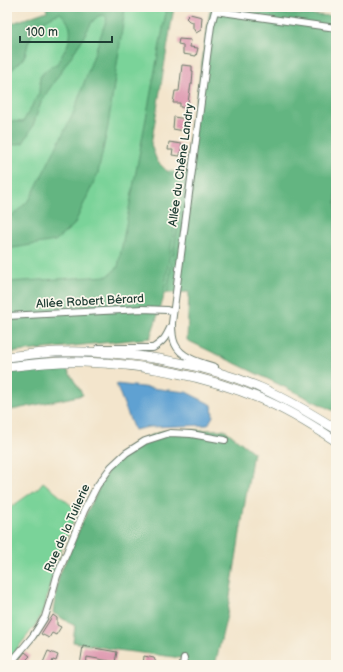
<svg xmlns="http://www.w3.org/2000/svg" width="343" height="672" viewBox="0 0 343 672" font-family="'Balsamiq Sans',sans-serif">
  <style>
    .green { fill: #7ad399; stroke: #4c8866 }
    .forest { fill: #63b581; stroke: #41795a }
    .water { fill: #5ea1d2; stroke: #3e6f83 }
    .building { fill: #dd94ad }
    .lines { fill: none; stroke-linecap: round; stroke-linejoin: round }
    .minor-casing { stroke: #697869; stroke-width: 8 }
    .primary-casing { stroke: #697869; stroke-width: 10 }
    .minor { stroke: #fff; stroke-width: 6 }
    .primary { stroke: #fff; stroke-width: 9 }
    .labels { text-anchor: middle; stroke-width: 3.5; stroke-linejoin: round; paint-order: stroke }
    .street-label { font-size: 12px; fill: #1f3d34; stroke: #fbf7ec }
  </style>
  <rect width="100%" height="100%" fill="#fbf7ec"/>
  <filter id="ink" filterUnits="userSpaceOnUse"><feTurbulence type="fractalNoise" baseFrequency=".025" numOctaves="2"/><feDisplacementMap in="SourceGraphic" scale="8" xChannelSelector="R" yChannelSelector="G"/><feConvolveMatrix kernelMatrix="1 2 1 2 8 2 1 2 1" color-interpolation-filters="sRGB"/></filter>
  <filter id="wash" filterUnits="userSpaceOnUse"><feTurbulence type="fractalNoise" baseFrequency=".012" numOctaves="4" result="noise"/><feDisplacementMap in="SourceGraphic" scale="16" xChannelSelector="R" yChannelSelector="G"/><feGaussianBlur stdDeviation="0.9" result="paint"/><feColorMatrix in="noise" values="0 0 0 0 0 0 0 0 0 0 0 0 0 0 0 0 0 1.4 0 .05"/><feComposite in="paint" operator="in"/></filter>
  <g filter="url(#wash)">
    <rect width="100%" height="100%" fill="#f3e5cc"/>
    <!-- green -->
    <path class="green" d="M113,7H167L144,167L185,174L167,293L7,300V31L53,13Z
      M43,482L78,511L61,550L51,580L45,606L37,623L7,662V510L38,488Z"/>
    <!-- forest -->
    <path class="forest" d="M46,7H142L125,9L108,126L98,173L74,225L55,241L7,249V215H13L30,199L73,114L107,18L104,15L98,16L92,22L80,43L42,100L32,128L23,143L7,146V121L23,122L39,93L40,77L44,72L50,67L56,65C67,47 80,30 60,13C47,18 35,25 30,39C27,44 27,52 24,57C21,62 12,69 7,75V25L47,11Z
      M167,7H174L151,145L157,161L170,174L182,176L163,300L150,338L7,353V282L108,276L118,267Z
      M210,10L336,16V412L187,340L189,292L167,293Z
      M67,369L83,395L7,411V372Z
      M189,430H225L253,452L227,615L215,665H181L182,658L117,650L73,642L75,626L53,613L55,599L59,576L87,512L108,470L125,453L140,440L162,431Z"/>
    <!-- water -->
    <path class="water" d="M116,384L186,392L212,405L213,416L208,425L149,427L134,430Z"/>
    <g id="blocks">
      <!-- building -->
      <path class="building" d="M190,14L202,17L201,30L196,33L193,28V22L189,21L186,18Z
        M179,39L191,40L190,47L198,48L196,56L183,54V45L178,44Z
        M182,65L192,66V71H193L192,84H191L187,108L180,107V103H173L175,91H179Z
        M174,117L186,119L184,131L173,129Z
        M169,142L182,144L180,156L172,155L173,150H168Z
        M53,615L57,618V625L61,627L56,635L52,633L49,638L41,634Z
        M83,646L117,652L115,662L87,657L86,665H80Z
        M48,651L58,655L56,661L53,660L51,665H42Z
        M25,652L30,656L27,659L26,665H15Z
        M144,656L154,658L157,665H143Z"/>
    </g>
  </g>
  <g filter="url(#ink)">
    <use href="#blocks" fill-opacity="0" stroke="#697869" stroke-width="1"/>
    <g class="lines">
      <!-- minor casing -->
      <g class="minor-casing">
        <path id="minor" d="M215,11L336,28
          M7,316L142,309L167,310L173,312
          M99,348H153C164,341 166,337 171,326
          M215,367C202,363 181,358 175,344C172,338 172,330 172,323L211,26L216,7
          M9,665L33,636L45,617L51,598L57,576L84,511L97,486L111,467L126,453L145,441L170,433L191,434L225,440
          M183,665L184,658"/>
      </g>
      <!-- primary casing -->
      <g class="primary-casing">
        <path id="primary" d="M7,357C23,355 39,353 56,352C123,350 199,361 261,388C287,399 312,414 336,429
          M7,367C32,364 58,361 83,362C143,364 203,375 259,398C286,409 312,425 336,441"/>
      </g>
      <!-- minor -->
      <use href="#minor" class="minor"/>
      <!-- primary -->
      <use href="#primary" class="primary"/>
    </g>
  </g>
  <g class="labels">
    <!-- street labels -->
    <g class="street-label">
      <text transform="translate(181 165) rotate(-82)" y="4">Allée du Chêne Landry</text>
      <text transform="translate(90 301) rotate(-3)" y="4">Allée Robert Bérard</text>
      <text transform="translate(67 528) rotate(-66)" y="4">Rue de la Tuilerie</text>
    </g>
  </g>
  <!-- margin -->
  <rect width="343" height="672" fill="none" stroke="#fbf7ec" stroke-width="24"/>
  <!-- scale -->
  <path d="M20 36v6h92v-6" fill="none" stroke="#1f3d34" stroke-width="2"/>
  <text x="26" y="36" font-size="12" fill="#1f3d34" stroke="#fbf7ec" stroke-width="3" paint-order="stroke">100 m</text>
</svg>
